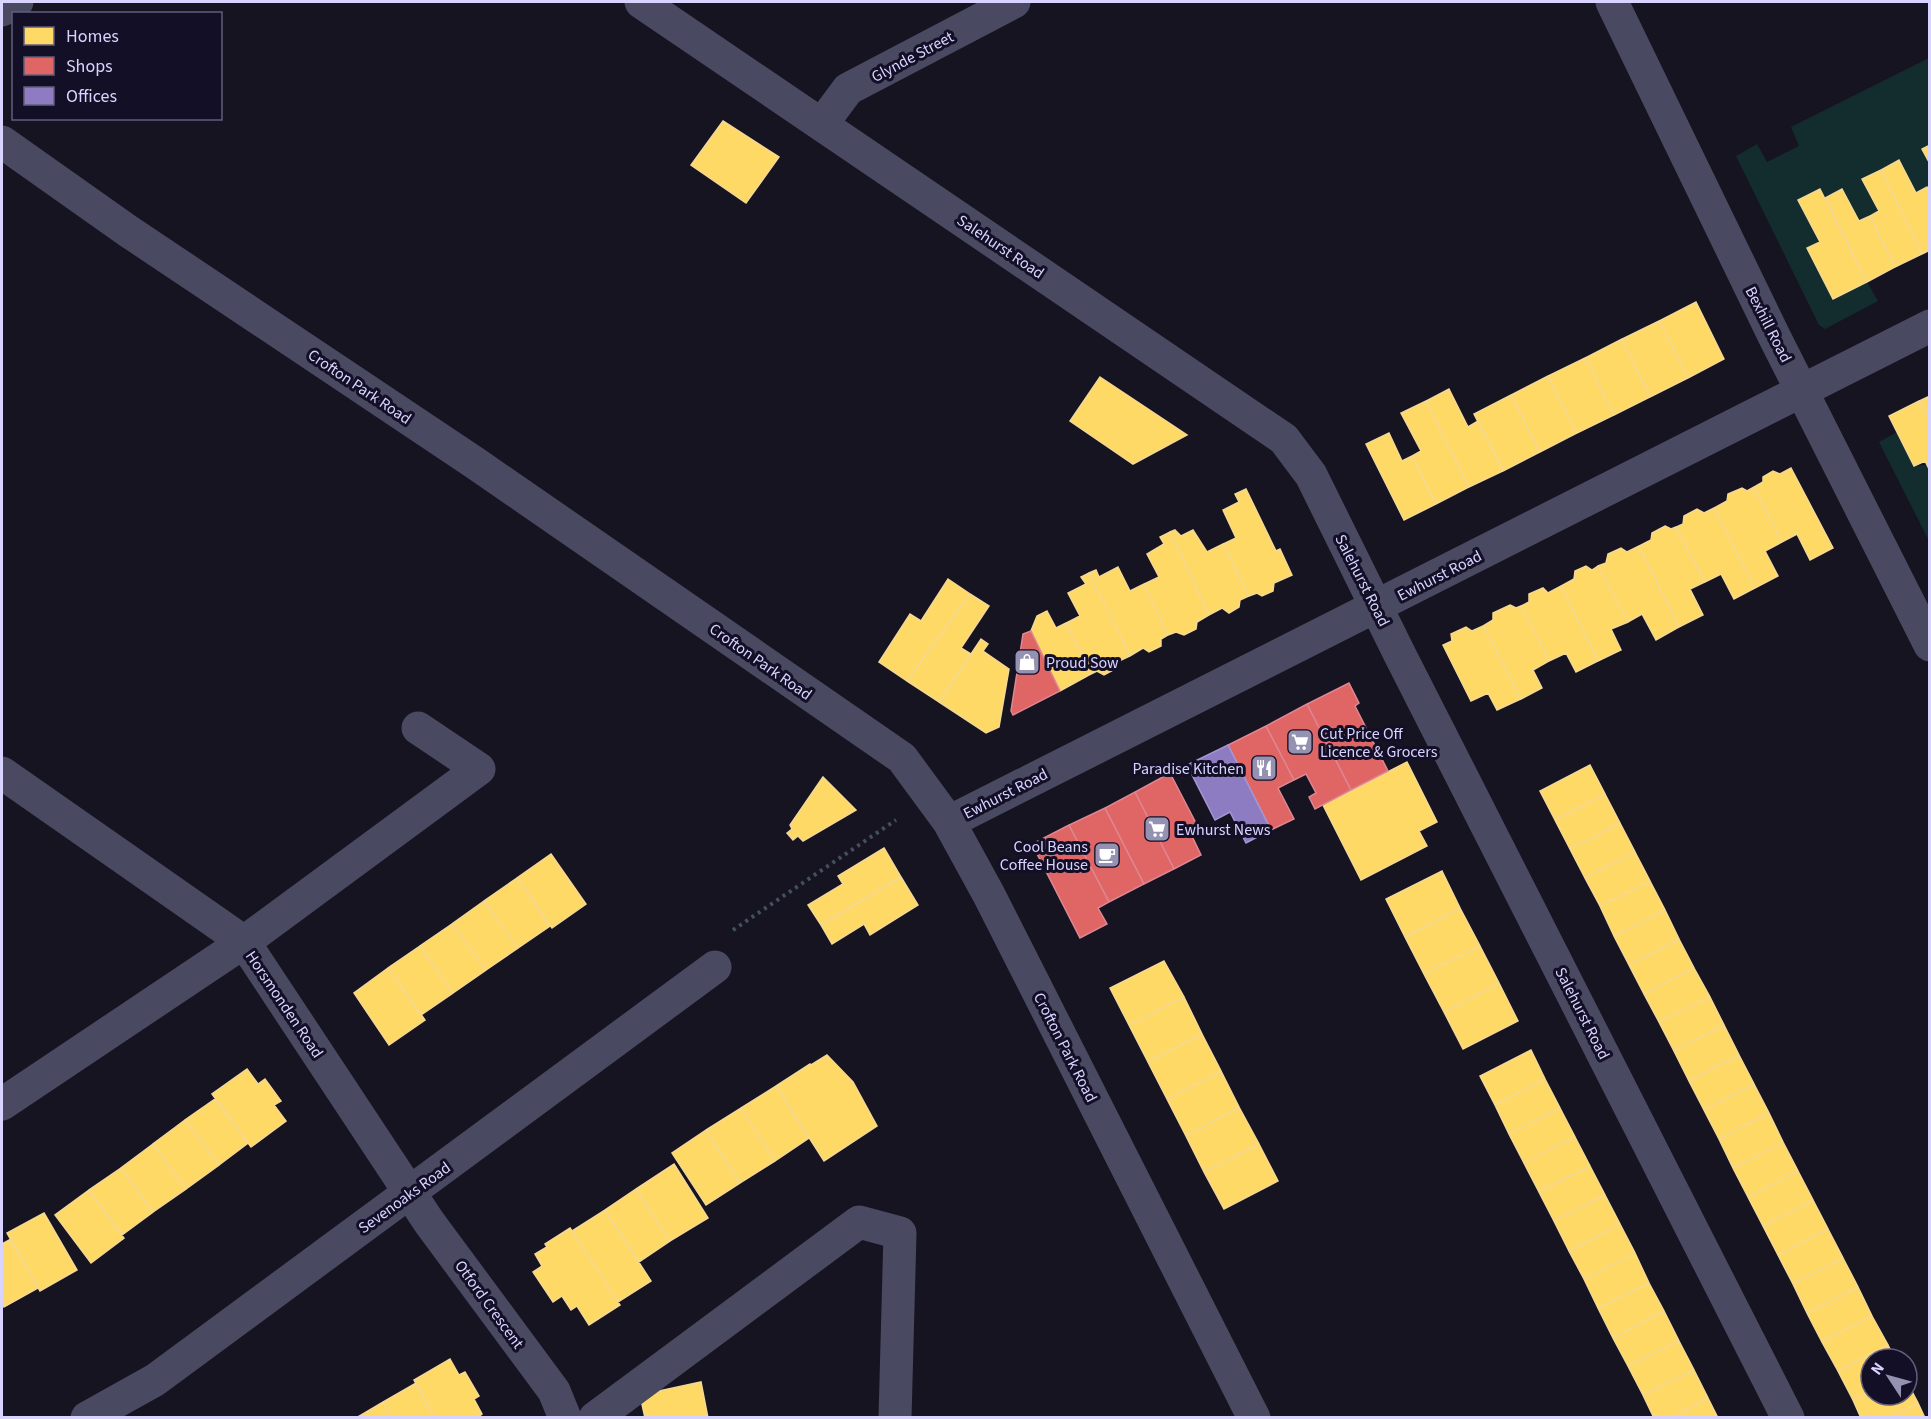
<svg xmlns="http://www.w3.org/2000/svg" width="1931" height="1419" viewBox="0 0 1931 1419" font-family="'Source Sans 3',sans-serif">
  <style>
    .green { fill: #132c2d }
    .homes { fill: #ffd966; stroke: #f4d894; stroke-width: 1.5 }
    .shops { fill: #e06666; stroke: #de8794; stroke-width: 1.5 }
    .offices { fill: #8e7cc3; stroke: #a496d5; stroke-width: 1.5 }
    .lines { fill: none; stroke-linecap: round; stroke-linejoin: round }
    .path { stroke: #44505f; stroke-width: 4; stroke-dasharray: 3 4.5; stroke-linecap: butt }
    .minor { stroke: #4a4962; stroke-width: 33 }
    .labels { text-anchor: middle; stroke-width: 6; stroke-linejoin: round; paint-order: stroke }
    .street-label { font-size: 16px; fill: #d9d4ff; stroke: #130f26 }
    .poi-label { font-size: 16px; fill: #d9d4ff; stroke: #130f26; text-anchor: start }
  </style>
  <rect width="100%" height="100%" fill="#161421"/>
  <!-- green -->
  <path class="green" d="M1929,58V145L1922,149L1929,164V186L1916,193L1899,161L1863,179L1879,211L1859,221L1842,189L1825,198L1820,189L1798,200L1820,242L1807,248L1833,299L1867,282L1878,301L1825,329L1819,325L1736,156L1757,144L1767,162L1799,146L1791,127Z
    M1897,432L1914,466L1926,465L1930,471L1929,541L1879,442Z"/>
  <!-- homes -->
  <path class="homes" d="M723,121L779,157L746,203L691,165Z
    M1930,145V164L1922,149Z
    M1899,160L1916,193L1927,187L1930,193V250L1922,254L1881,170Z
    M1881,170L1922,254L1895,267L1870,216L1879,211L1862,179Z
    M1820,189L1867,282L1833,299L1807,248L1820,242L1798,200Z
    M1842,189L1859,221L1870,216L1895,267L1867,282L1825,198Z
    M1696,302L1724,359L1688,378L1659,321Z
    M1659,321L1688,378L1650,397L1622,339Z
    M1622,339L1650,397L1614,415L1585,358Z
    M1585,358L1614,415L1577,433L1548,376Z
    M1548,376L1577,433L1540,452L1511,395Z
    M1100,377L1187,435L1133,464L1070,421Z
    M1449,389L1468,427L1478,421L1503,471L1469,487L1426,401Z
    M1511,395L1540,452L1503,471L1474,414Z
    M1930,396V422L1919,401Z
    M1426,401L1469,487L1436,504L1412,456L1421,451L1401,413Z
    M1919,401L1930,422V471L1925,461L1914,466L1889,416Z
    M1389,433L1402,461L1412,456L1436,504L1404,520L1366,444Z
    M1791,468L1833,548L1810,560L1797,534L1782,542L1754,487L1763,482V477L1773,471L1780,474Z
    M1754,487L1782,542L1765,551L1778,576L1755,588L1714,508L1727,501L1728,494L1742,488L1747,491Z
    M1246,489L1276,551L1280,549L1292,575L1274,583L1273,591L1262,596L1257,593L1249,596L1223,544L1236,538L1223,510L1239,502L1235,494Z
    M1714,508L1755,588L1734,599L1721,574L1705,582L1676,527L1683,524L1684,516L1697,509L1704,513Z
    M1665,526L1671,529L1676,527L1705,582L1690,589L1703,615L1679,627L1639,546L1651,540L1652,533Z
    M1175,530L1181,536L1193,530L1207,552L1223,544L1249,596L1240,600L1239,607L1229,613L1222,608L1209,615L1170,532Z
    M1170,532L1209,615L1197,622L1196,629L1184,635L1176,632L1168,635L1144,584L1159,577L1147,554L1164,544L1160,537Z
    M1639,546L1679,627L1656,640L1642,614L1628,622L1598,566L1606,563L1608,554L1621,548L1627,552Z
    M1586,566L1592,570L1598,566L1628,622L1611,629L1621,650L1598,661L1561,586L1574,579L1575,571Z
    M1118,567L1130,591L1144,584L1168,635L1161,639V646L1149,652L1143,648L1130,656L1089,573L1096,570L1099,577Z
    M1089,573L1130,656L1119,661L1117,668L1104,675L1097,671L1091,674L1066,623L1080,616L1068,593L1086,584L1081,577Z
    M948,579L970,594L907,681L879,662L910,614L921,621Z
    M1561,586L1598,661L1576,672L1566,653L1549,661L1521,606L1529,602V594L1543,588L1548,593Z
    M970,594L989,606L961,648L971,654L939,702L907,681Z
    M1510,605L1516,608L1521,606L1549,661L1533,670L1542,688L1521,699L1483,626L1493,620V613Z
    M1047,611L1056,628L1066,623L1091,674L1060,691L1031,631L1037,616Z
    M1483,626L1521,699L1497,710L1488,693L1471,701L1443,645L1452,641L1451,634L1466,627L1472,631Z
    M981,639L988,644L983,651L1009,669L999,727L986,733L939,702Z
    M1407,762L1437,822L1419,831L1427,846L1361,880L1323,805Z
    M1590,765L1605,794L1555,820L1540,791Z
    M823,777L856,810L803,841L798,836L793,840L787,833L792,829L790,825Z
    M1605,794L1620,823L1570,849L1555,820Z
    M1620,823L1635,852L1585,878L1570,849Z
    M884,848L901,877L821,925L808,905L843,884L838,876Z
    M1635,852L1650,881L1600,906L1585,878Z
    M551,854L586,904L552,928L517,878Z
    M1442,871L1460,908L1405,937L1386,899Z
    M901,877L918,905L870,935L864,924L832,944L821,925Z
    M517,878L550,926L518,948L484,901Z
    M1650,881L1665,910L1614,936L1600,906Z
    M484,901L518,948L486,970L452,924Z
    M1460,908L1480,946L1424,974L1405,937Z
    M1665,910L1679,939L1629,965L1614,936Z
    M452,924L486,970L453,993L420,946Z
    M1679,939L1694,968L1644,994L1629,965Z
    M420,946L453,993L421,1015L388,968Z
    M1480,946L1499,983L1444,1012L1424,974Z
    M1164,961L1184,997L1129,1025L1110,988Z
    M388,968L425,1020L389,1045L354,993Z
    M1694,968L1710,997L1659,1022L1644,994Z
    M1499,983L1518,1021L1463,1049L1444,1012Z
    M1184,997L1202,1034L1148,1062L1129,1025Z
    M1710,997L1724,1025L1674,1051L1659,1022Z
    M1724,1025L1739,1055L1689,1081L1674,1051Z
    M1202,1034L1221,1071L1167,1099L1148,1062Z
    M1531,1050L1545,1079L1495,1105L1480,1076Z
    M827,1055L853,1082L877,1126L824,1161L776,1086L810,1064L811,1065Z
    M1739,1055L1754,1084L1704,1110L1689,1081Z
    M247,1069L258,1084L265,1079L281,1101L274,1105L286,1121L251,1147L212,1094Z
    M1221,1071L1239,1107L1186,1136L1167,1099Z
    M1545,1079L1560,1108L1509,1134L1495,1105Z
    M1754,1084L1769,1113L1719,1139L1704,1110Z
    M776,1086L809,1138L775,1161L741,1108Z
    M215,1099L248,1143L219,1165L185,1120Z
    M1239,1107L1259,1144L1204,1172L1186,1136Z
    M741,1108L775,1161L740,1183L706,1130Z
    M1560,1108L1575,1137L1524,1163L1509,1134Z
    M1769,1113L1783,1142L1733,1168L1719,1139Z
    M185,1120L219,1165L186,1189L153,1144Z
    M706,1130L740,1183L706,1205L672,1153Z
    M1575,1137L1590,1166L1539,1192L1524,1163Z
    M1783,1142L1798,1171L1748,1197L1733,1168Z
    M153,1144L186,1189L153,1212L121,1168Z
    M1259,1144L1278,1181L1224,1209L1204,1172Z
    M674,1164L708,1218L670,1241L636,1189Z
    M1590,1166L1605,1195L1554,1221L1539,1192Z
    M121,1168L153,1212L122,1235L89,1190Z
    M1798,1171L1813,1200L1763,1226L1748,1197Z
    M636,1189L670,1241L639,1262L605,1210Z
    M89,1190L124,1238L91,1263L55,1215Z
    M1605,1195L1620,1224L1569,1251L1554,1221Z
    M1813,1200L1828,1229L1778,1255L1763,1226Z
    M605,1210L651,1281L618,1302L572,1231Z
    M44,1213L77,1270L40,1291L7,1233Z
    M1620,1224L1635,1253L1584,1279L1569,1251Z
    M570,1228L620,1305L589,1325L577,1306L571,1310L562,1296L553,1302L533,1272L542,1266L535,1254L547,1247L545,1244Z
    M1828,1229L1843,1258L1793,1284L1778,1255Z
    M11,1239L38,1288L4,1307L2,1302V1244Z
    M1635,1253L1649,1283L1598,1308L1584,1279Z
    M1843,1258L1858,1287L1807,1313L1793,1284Z
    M1649,1283L1664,1311L1613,1338L1598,1308Z
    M1858,1287L1872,1316L1822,1342L1807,1313Z
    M1664,1311L1679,1341L1628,1366L1613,1338Z
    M1872,1316L1888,1345L1838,1371L1822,1342Z
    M1679,1341L1694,1370L1643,1395L1628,1366Z
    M1888,1345L1895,1359H1871V1390L1853,1400L1838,1371Z
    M450,1359L459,1375L465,1372L479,1396L474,1399L482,1414L477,1418H435L414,1380Z
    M1694,1370L1708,1398L1671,1418H1654L1643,1395Z
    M701,1382L708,1418H645L640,1395Z
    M1907,1382L1918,1403L1889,1418H1861L1853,1400L1871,1390V1395H1907Z
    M416,1383L435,1418H392L383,1402Z
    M1708,1398L1718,1418H1671Z
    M383,1402L392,1418H356Z
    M1918,1403L1925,1418H1889Z"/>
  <!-- shops -->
  <path class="shops" d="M1031,631L1060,691L1013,715L1011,711L1023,634Z
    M1349,683L1359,703L1355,706L1388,771L1351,790L1307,704Z
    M1307,704L1351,790L1315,809L1309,797L1316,793L1306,774L1294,780L1266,726Z
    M1266,726L1294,780L1278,788L1294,819L1271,830L1228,745Z
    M1170,773L1198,827L1190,832L1201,855L1174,869L1135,792Z
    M1135,792L1174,869L1144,884L1105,808Z
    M1105,808L1144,884L1109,902L1069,825Z
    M1069,825L1109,902L1098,908L1107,924L1080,938L1032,844Z"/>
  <!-- offices -->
  <path class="offices" d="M1228,745L1271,830L1246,843L1230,812L1215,820L1187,765Z"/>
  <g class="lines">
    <!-- path -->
    <path class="path" d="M733,930L896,820"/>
    <!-- minor -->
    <path class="minor" d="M641,2L1284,439L1311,475L1400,655L1788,1418
      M1612,2L1775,338L1930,645
      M2,10L17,2
      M822,124L848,89L1014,2
      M2,142L128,231L475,463L902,758L949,822L989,895L1254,1418
      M2,773L244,942L429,1222L554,1391L565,1418
      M949,822L1930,326
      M2,1104L244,942L479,769L418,728
      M87,1418L155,1380L715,967
      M595,1418L859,1222L900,1233L895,1418"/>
  </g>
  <!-- icons -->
  <defs>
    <g id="shop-square" transform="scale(1.35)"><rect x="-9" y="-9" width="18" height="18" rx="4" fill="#9591b1" stroke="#130f26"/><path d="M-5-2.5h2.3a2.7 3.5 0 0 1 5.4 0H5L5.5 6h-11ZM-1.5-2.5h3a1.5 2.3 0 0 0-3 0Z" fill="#fff"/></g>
    <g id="supermarket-square" transform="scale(1.35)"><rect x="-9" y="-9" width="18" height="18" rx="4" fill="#9591b1" stroke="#130f26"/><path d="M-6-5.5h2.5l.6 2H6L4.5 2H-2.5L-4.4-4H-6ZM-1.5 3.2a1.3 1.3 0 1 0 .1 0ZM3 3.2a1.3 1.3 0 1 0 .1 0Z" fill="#fff"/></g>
    <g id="restaurant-square" transform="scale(1.35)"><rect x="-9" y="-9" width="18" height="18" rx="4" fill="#9591b1" stroke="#130f26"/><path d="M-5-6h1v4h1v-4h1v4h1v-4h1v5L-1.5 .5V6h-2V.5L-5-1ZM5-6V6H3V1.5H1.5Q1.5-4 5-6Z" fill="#fff"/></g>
    <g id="cafe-square" transform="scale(1.35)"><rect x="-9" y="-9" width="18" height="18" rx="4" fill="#9591b1" stroke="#130f26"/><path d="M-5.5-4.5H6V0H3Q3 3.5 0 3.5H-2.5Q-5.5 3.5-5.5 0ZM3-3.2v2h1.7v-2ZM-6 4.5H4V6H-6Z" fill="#fff"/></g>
  </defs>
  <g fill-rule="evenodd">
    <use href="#shop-square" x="1027" y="662"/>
    <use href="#supermarket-square" x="1300" y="742"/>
    <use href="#restaurant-square" x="1264" y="768"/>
    <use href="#supermarket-square" x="1157" y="829"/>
    <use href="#cafe-square" x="1107" y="855"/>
  </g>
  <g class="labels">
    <!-- street labels -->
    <g class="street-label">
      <text transform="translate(912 56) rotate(-28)" y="6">Glynde Street</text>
      <text transform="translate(1001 246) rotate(34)" y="6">Salehurst Road</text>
      <text transform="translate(1769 324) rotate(63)" y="6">Bexhill Road</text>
      <text transform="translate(360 386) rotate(34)" y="6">Crofton Park Road</text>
      <text transform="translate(1439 575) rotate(-27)" y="6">Ewhurst Road</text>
      <text transform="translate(1363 580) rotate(63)" y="6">Salehurst Road</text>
      <text transform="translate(761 661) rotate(35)" y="6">Crofton Park Road</text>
      <text transform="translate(1005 793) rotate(-27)" y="6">Ewhurst Road</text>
      <text transform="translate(285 1004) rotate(56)" y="6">Horsmonden Road</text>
      <text transform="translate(1583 1013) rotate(63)" y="6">Salehurst Road</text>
      <text transform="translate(1066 1047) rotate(63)" y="6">Crofton Park Road</text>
      <text transform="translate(404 1197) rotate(-36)" y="6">Sevenoaks Road</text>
      <text transform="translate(490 1304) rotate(54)" y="6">Otford Crescent</text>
    </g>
    <!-- poi labels -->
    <g class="poi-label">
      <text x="1046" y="668">Proud Sow</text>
      <text x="1320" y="739">Cut Price Off<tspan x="1320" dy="18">Licence &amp; Grocers</tspan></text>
      <text x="1244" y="774" text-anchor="end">Paradise Kitchen</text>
      <text x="1176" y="835">Ewhurst News</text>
      <text x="1088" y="852" text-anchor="end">Cool Beans<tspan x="1088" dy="18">Coffee House</tspan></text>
    </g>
  </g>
  <!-- border -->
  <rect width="1931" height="1419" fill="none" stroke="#d9d4ff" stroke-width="6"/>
  <!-- legend -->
  <rect x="12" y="12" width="210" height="108" fill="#130f26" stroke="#625e7d" stroke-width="1.5"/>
  <rect x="24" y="27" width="30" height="18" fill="#ffd966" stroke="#625e7d" stroke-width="1.5"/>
  <text x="66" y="42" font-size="18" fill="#d9d4ff">Homes</text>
  <rect x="24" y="57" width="30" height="18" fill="#e06666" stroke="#625e7d" stroke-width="1.5"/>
  <text x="66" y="72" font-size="18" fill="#d9d4ff">Shops</text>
  <rect x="24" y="87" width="30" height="18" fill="#8e7cc3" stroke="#625e7d" stroke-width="1.5"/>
  <text x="66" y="102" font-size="18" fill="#d9d4ff">Offices</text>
  <!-- north arrow -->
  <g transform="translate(1889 1377) rotate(306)"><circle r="28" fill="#130f26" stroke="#625e7d" stroke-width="1.5"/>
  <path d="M0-4.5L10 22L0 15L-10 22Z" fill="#9591b1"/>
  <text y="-9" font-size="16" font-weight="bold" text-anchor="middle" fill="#d9d4ff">N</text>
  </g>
</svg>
